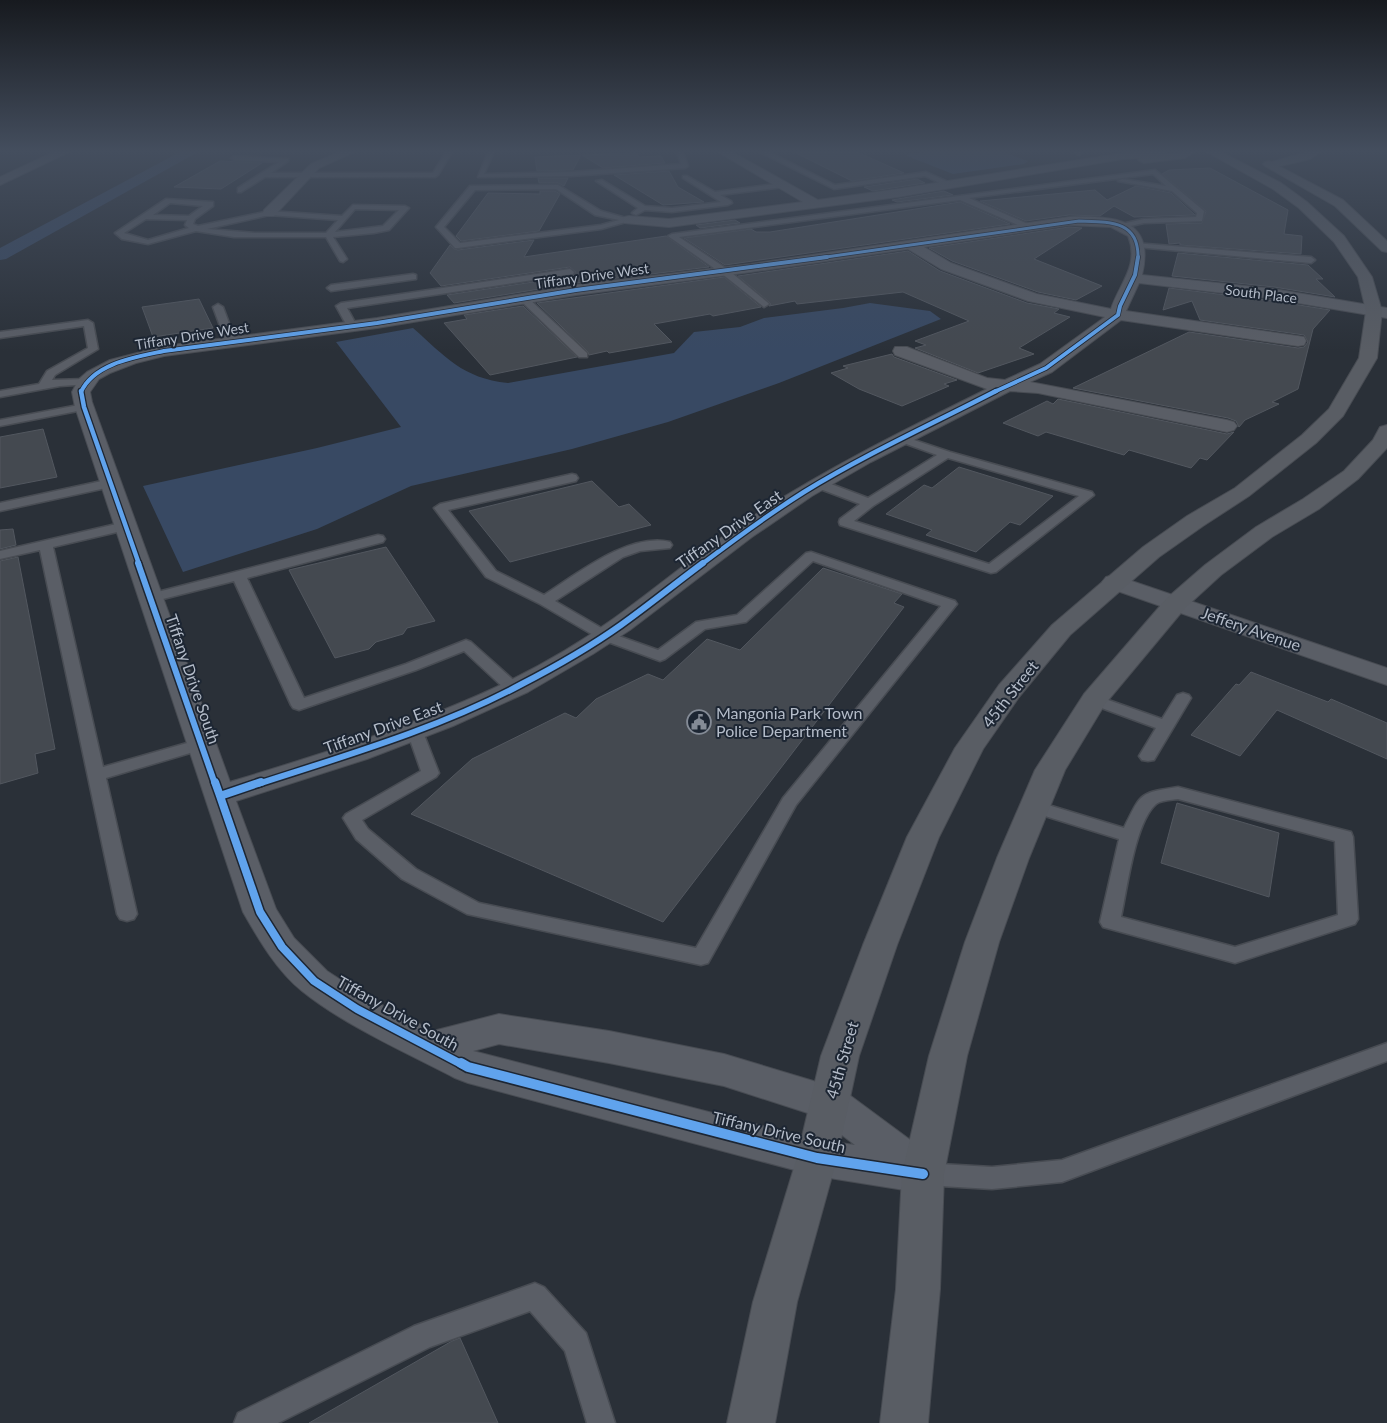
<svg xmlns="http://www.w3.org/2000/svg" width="1387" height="1423" viewBox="0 0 1387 1423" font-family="Lato,sans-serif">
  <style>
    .water { fill: #384963 }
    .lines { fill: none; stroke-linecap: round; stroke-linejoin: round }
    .canal { fill: #384963; fill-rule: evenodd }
    .building { fill: #444950; stroke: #52575f }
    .service-casing { stroke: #484c53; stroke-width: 3 }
    .minor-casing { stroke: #484c53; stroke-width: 2 }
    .secondary-casing { stroke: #484c53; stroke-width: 2 }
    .service { fill: #5a5e66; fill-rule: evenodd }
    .minor { fill: #5a5e66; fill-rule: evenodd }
    .secondary { fill: #595d64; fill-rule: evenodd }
    .cycleway-far5-casing { stroke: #1d2633; stroke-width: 4.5 }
    .cycleway-far4-casing { stroke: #1d2633; stroke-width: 5.5 }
    .cycleway-far3-casing { stroke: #1d2633; stroke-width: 7 }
    .cycleway-far2-casing { stroke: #1d2633; stroke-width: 9 }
    .cycleway-far1-casing { stroke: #1d2633; stroke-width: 11 }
    .cycleway-casing { stroke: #1d2633; stroke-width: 13 }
    .cycleway-far5 { stroke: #60a3ed; stroke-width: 3 }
    .cycleway-far4 { stroke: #60a3ed; stroke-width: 4 }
    .cycleway-far3 { stroke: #60a3ed; stroke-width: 4.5 }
    .cycleway-far2 { stroke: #60a3ed; stroke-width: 6 }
    .cycleway-far1 { stroke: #60a3ed; stroke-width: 8 }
    .cycleway { stroke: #60a3ed; stroke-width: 10 }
    .labels { text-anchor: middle; stroke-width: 4; stroke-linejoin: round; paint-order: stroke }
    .far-street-label { font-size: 14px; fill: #b4bcc9; stroke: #1d2633 }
    .street-label { font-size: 16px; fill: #b4bcc9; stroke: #1d2633 }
    .poi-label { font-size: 16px; fill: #b4bcc9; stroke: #1d2633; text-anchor: start }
  </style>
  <rect width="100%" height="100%" fill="#2a3038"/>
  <!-- water -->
  <path class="water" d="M924,152H1003L1028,161L1024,164L953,174L907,156V154Z
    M870,303L930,311L941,319L779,383L668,422L572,449L411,486L317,529L183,572L143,486L317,448L401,427L336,342L413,328C446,357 462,378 508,383L674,353L694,332L740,327L764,318L843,308Z"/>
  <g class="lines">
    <!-- canal -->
    <path class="canal" d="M180,152H198L6,259L0,260V248Z"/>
  </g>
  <!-- building -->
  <path class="building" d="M794,152H857L904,173L852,181Z
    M637,153L639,157L661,156L665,163L603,168L582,155Z
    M581,155L573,170L537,171L535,157Z
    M220,161L262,163L221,189L174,187Z
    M1210,168L1288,210L1284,234L1302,236L1301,254L1180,245V243L1169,244L1166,224L1202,223L1206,211L1162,174L1169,170Z
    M669,171L678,187L704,202L663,205L614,175Z
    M538,178H568L564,186L558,183H539Z
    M917,179L925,183L873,191L864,187Z
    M1136,186L1171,193L1195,215L1134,217L1114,206L1100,216L1069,215L1026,221L980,201L1095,190L1107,200Z
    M540,191H555L560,194L539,231L461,241L456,236L488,193L540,194Z
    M944,191L953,195L897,202L892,200Z
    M960,202L1010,224L725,265L684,238L751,229L756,232H770Z
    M735,220L740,223L700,228L696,225Z
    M1069,227L1082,228L1034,259L1102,286L1076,300L1038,292L952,261L929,248Z
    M666,236L709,267L576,283L454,303L447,295L573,276L576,272L570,267L441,286L430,273L450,245L454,249L458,250L534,240L524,257Z
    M908,251L940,271L1027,303L1059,309L1054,313L1070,317L1019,348L1034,354L978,373L915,348L926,345L915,341L969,321L903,292L797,304L795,301L769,306L771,304L768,301L738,276Z
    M1178,253L1308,265L1323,279H1316L1335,297L1274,287L1172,276Z
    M724,277L761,307L713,316L710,314L654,324L672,342L609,353L607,351L589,355L588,352L537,303Z
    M1169,288L1274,301L1330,310L1313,329L1298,389L1272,402L1279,404L1245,420L1239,427L1236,421L1228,418L1073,388L1189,332L1298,348L1304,347L1308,342L1304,335L1200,320L1192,301L1163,310Z
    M199,299L213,328L153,337L142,307Z
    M523,306L577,357L490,375L444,323L467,319L464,315Z
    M892,354L894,357L957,380L944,384L949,386L902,406L859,389L831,373L848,368L843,366Z
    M1058,399L1227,434L1234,432L1207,460L1200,458L1191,468L1129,450L1124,455L1046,432L1038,436L1003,423L1047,401L1053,404Z
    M43,429L57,477L0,488V437Z
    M959,467L1053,496L1020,525L1010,522L976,552L926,535L932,530L886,514L924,485L932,488Z
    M592,481L619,507L629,504L651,525L510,562L469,511Z
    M13,529L16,545L0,549V530Z
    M386,547L435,621L407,628L403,634L376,642L369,649L335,658L289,570Z
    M18,557L55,749L35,754L38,773L0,784V561Z
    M823,568L902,594L894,603L904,607L663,922L411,814L472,759L565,713L576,718L596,699L648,674L663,680L707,639L740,650Z
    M1251,672L1328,702L1331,699L1387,723V759L1277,710L1240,756L1191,735L1236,684L1239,685Z
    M1177,803L1279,833L1269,897L1161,863Z
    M460,1338L498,1423H309L452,1341Z"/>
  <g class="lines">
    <!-- service casing -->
    <g class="service-casing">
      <path id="service" d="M446,152H452L438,175L435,177H265L241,192H238V188L279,162L234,160L231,158L234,156L288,159V161L271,173H433Z
        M488,152H494L484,174L571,172L681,164L677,152H683L688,166L685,168L571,176L478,177Z
        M760,152H769L835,185L926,172L955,185L948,187L925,176L834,189Z
        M1074,152H1082V153L1079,155Z
        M1155,170L1204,211L1202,221L1144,223L1117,229V225L1144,219L1196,217L1197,213L1172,191L1118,181L1122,179L1166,186L1153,174L969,198L1030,225V229H1027L960,200L679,237L727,269L767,302L769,304L764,307L721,273L668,236L672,234Z
        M683,176H687L715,192L783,183L787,185L783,187L720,195L731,201L732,203L728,205L672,212L645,210L636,215L632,213L638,208L596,181L602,180L645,206L672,208L721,202L683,178Z
        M558,185L601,211L633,220L601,229L458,248H455L436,227L470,186ZM556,189L595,215L619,220L601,225L460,243L444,227L475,190Z
        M166,199L213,202V206L195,219L193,224L198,226L269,211L342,216L353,205L405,206L409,208L389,230L374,233L333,237L347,259L343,262L340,261L326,237H234L196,231L148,244L122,239L115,233ZM170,203L203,206L189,216L153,215ZM355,209L399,210L383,226L335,232ZM269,215L338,220L326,233H255L207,229ZM146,219L187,220L185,225L189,228L148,240L124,233Z
        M1134,243L1311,257L1315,260L1311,263L1137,247L1133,245Z
        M570,269L574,272L573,274L347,308L357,326L352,329L347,326L336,306L341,303Z
        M413,274L416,275V279L331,291L327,288L331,285Z
        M524,296L527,297L587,353V357H579L521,301L519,299Z
        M218,304L223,307L236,342L234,344L231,345L226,342L213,307Z
        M88,320L93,323L98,349L55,375L52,380L87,379L91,380L92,382L91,384L60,386L0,397V391L39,384L47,371L88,348L84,326L0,338V332Z
        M84,404L88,405L89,407L88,409L0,426V420Z
        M902,436L950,452L1092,492L1094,495L996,572L991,573L840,525L839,522L840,519L860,504L815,487L813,484L815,481H823L868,498L937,455L898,441L896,439L898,437ZM948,458L1079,496L989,564L854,521L873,506Z
        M572,474L576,475L578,478L576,481L448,510L496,571L544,595C577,574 629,532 670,542L672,545L670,548L640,551L623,557L555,601L610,633L658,650L696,622L737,615L806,553L811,552L955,601L957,604L796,805L708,963L701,965L467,914L402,879L356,839L343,818L346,814L421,771L407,731L409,727L415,726L421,727L439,773L436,777L362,820L368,829L416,869L479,903L696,948L783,798L941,606L813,561L746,622L705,629L665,659L660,661L600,639L540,604L486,577L434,508L440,504Z
        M111,479L117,483L115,486L0,511V503Z
        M125,522L130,523L132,526L130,529L53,547L103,767L201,739L207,740L209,744L207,748L106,778L137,914L134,919L127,921L120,919L117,914L40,550L0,559V551Z
        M378,535L383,536L385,539L383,542L247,578L304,698L406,664L466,640L471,642L519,685L521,688L519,691H507L464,651L416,670L299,710L293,708L291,705L234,581L151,602L146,601L144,598L146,595Z
        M1183,693L1189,695L1191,698L1154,760L1148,761L1142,760L1139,756L1156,728L1088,703L1086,700L1088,697L1094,695L1162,719L1177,695Z
        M1178,787L1351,832L1353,837L1358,919L1355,924L1235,963L1103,927L1100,922L1119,839L1029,811L1026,807L1029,803L1035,801L1124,828C1141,793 1139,793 1178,787ZM1178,799L1335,841L1338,915L1235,947L1121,917C1127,889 1135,822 1156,804C1161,800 1171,800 1178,799Z
        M1387,1043V1061L1062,1182L992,1189L923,1185L914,1182L911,1174L914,1166L923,1163L992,1167L1062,1160Z
        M535,1283L544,1287L586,1333L615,1423H587L565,1351L530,1311L430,1347L278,1423H234L238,1413L414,1326Z"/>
    </g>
    <!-- minor casing -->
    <g class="minor-casing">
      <path id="minor" d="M54,152H69L0,185V177Z
        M339,152H354L319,168L274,216H264L263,213L264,210L311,164Z
        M718,152H732L818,200L898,189L1123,153L1166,152L1165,154L1194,152L1185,158L1144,163L1138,160L1140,158L1123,159L898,197L669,227L624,223L622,220L624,217L629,216L669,219L803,202Z
        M1306,152H1320L1310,159L1272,168L1266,165L1268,163Z
        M1069,217C1113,216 1156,217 1142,275L1274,289L1387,308V318L1274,299L1139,283L1126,311L1298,336L1304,337L1306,341L1304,345L1298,346L1121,320L1052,372L1030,382L1227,420L1234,422L1237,426L1234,430L1227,432L1038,393L1010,391L871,462L812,496L752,537L630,630L593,654L528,692L453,726L367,759L236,801L276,909L294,938L327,971L370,999L433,1031L499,1014L609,1031L724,1054L830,1086L844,1091L936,1159L944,1174L938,1187L923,1193L817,1176L468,1083L455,1078C407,1053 344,1025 302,991C277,971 259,940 243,912L75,407L72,392L79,379L87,372L110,360L164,346L377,318L576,285L751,264ZM1069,225L1111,227L1128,236C1140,265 1119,284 1111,309L1037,294L951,263L924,247ZM908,249L941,269L1028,301L1105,317L1040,364L1005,380L987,378L907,347H895L893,351L895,355L987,389C902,431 817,473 738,526C695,555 655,589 613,619C581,642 545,663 509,681C420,724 324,753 230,782L92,402L90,392L99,379L110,373L136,363L164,356L377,328L576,295L751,272ZM499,1044L609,1063L724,1086L817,1116L855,1145L817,1140L473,1051Z
        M1114,575L1387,668V685L1106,587L1102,582L1106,577Z"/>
    </g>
    <!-- secondary casing -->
    <g class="secondary-casing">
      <path id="secondary" d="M1207,152H1221L1281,183L1307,202L1344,236L1372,277L1382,311L1377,358L1343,416L1316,443L1249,496L1203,526L1159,557L1070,635L1019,697L983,749L939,837L897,945L859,1056L837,1158L797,1302L775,1423H727L753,1302L797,1158L821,1056L863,945L907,837L955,748L999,685L1052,625L1143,547L1187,516L1235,488L1302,435L1329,409L1359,358L1366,311L1358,277L1334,242L1299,208L1273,189Z
        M1269,161L1343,200L1387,241V252L1382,251L1335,206L1265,166L1263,164L1265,162Z
        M1387,425V448L1358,479L1319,509L1272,537L1221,575L1185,608L1105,704L1065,770L1029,858L999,942L967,1056L944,1174L940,1289L928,1423H880L896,1289L902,1174L929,1056L965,942L997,858L1035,770L1084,694L1167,598L1205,565L1256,527L1303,499L1344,471L1373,440L1380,427Z"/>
    </g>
    <!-- service -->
    <use href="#service" class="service"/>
    <!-- minor -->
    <use href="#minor" class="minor"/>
    <!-- secondary -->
    <use href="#secondary" class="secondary"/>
    <!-- cycleway-far5 casing -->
    <g class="cycleway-far5-casing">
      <path id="cycleway-far5" d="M819,258L1079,221C1109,222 1139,220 1138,258"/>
    </g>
    <!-- cycleway-far4 casing -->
    <g class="cycleway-far4-casing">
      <path id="cycleway-far4" d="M81,392C94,363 136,357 164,351L377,323L576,290L827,257
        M994,392L1046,368L1118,315L1120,306L1135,275L1138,257"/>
    </g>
    <!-- cycleway-far3 casing -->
    <g class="cycleway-far3-casing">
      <path id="cycleway-far3" d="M81,391L84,407L139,564
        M702,564C735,539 769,514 804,492C866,454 932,424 996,391"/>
    </g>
    <!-- cycleway-far2 casing -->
    <g class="cycleway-far2-casing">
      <path id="cycleway-far2" d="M138,563L215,784
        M258,784C344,756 440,728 520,685C555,667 590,647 621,625C649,605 676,583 703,563"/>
    </g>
    <!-- cycleway-far1 casing -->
    <g class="cycleway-far1-casing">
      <path id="cycleway-far1" d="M215,782L220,796
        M220,796L260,912L282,947L314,981L357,1009L463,1065
        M220,796L261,782"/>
    </g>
    <!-- cycleway casing -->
    <g class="cycleway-casing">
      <path id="cycleway" d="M461,1063L468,1067L817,1158L923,1174"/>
    </g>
    <!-- cycleway-far5 -->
    <use href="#cycleway-far5" class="cycleway-far5"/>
    <!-- cycleway-far4 -->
    <use href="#cycleway-far4" class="cycleway-far4"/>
    <!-- cycleway-far3 -->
    <use href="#cycleway-far3" class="cycleway-far3"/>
    <!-- cycleway-far2 -->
    <use href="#cycleway-far2" class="cycleway-far2"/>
    <!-- cycleway-far1 -->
    <use href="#cycleway-far1" class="cycleway-far1"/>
    <!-- cycleway -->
    <use href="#cycleway" class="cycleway"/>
  </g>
  <!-- sky -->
  <linearGradient id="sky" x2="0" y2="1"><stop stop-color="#171a1f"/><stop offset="0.43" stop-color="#444e5e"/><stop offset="1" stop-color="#444e5e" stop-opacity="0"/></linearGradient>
  <rect width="1387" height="351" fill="url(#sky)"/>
  <!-- icons -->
  <defs>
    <g id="civic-ring" transform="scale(1.25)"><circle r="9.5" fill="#1d2633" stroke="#848b96" stroke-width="1.5"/><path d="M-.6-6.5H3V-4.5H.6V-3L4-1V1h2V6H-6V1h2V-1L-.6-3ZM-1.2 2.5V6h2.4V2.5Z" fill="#848b96"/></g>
  </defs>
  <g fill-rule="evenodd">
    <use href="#civic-ring" x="699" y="722"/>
  </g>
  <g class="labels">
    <!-- far-street labels -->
    <g class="far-street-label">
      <text transform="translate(592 276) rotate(-8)" y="5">Tiffany Drive West</text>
      <text transform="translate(1261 294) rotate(7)" y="5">South Place</text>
      <text transform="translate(192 336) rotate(-9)" y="5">Tiffany Drive West</text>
    </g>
    <!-- street labels -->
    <g class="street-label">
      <text transform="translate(729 529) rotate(-35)" y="6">Tiffany Drive East</text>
      <text transform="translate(1251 629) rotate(19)" y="6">Jeffery Avenue</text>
      <text transform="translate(193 679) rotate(71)" y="6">Tiffany Drive South</text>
      <text transform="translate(1010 694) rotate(-52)" y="6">45th Street</text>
      <text transform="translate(383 727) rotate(-20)" y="6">Tiffany Drive East</text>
      <text transform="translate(398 1013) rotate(29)" y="6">Tiffany Drive South</text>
      <text transform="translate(842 1060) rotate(-74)" y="6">45th Street</text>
      <text transform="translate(779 1132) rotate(13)" y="6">Tiffany Drive South</text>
    </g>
    <!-- poi labels -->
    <g class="poi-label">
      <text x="716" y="719">Mangonia Park Town<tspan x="716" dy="18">Police Department</tspan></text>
    </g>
  </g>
</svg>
